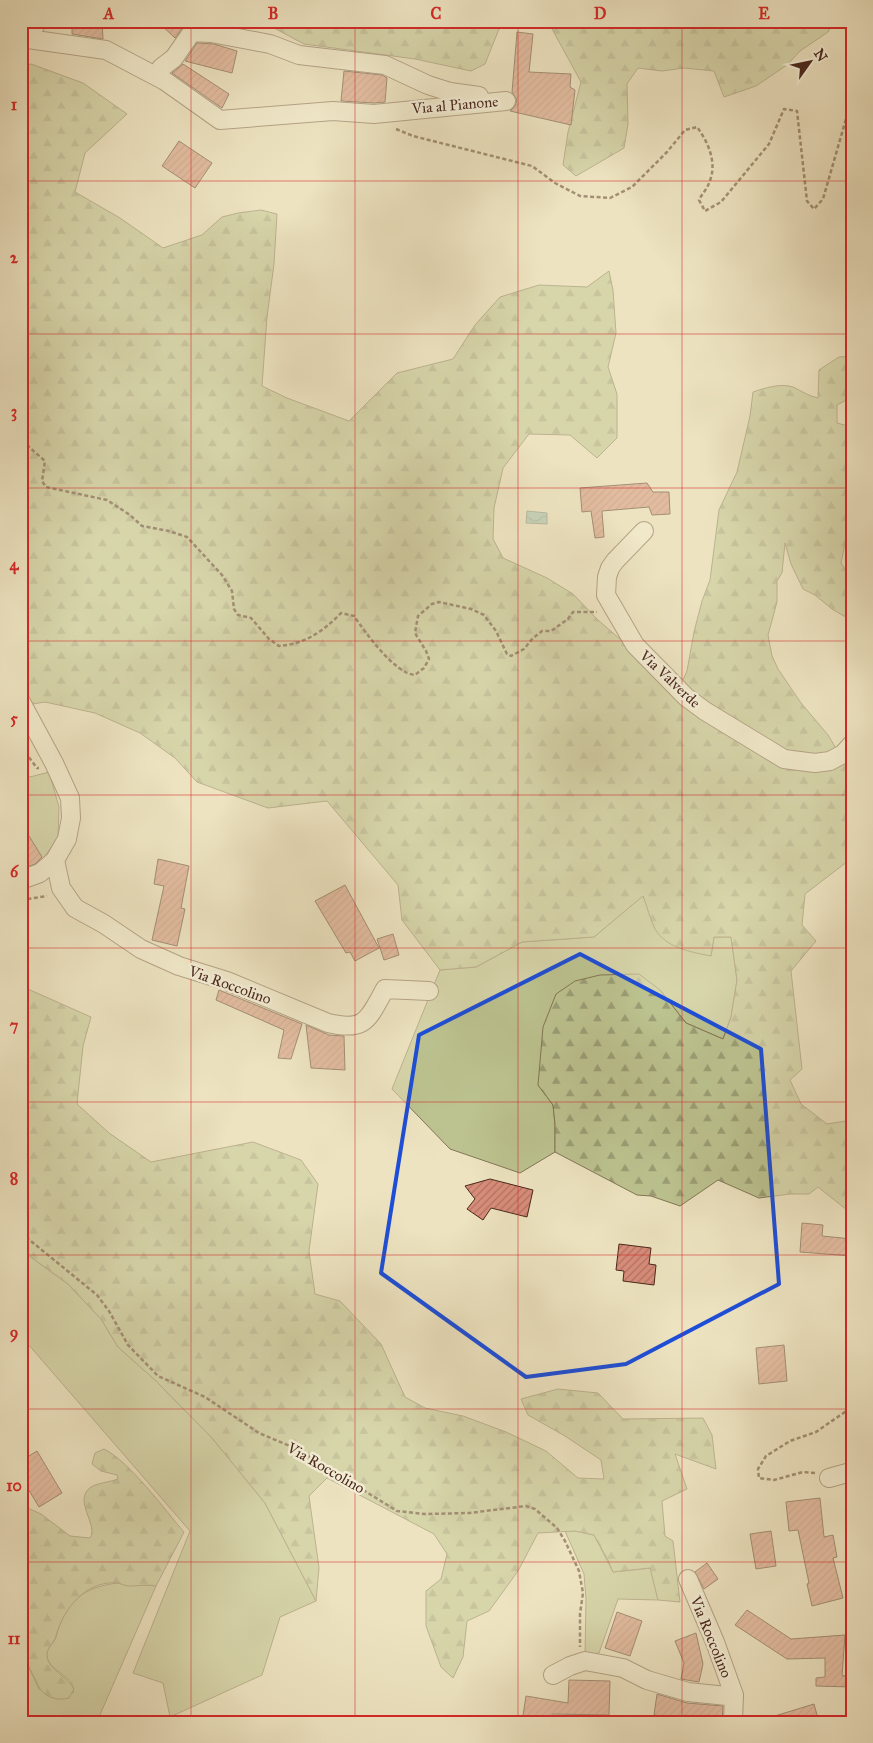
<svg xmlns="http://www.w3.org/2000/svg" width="873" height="1743" viewBox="0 0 873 1743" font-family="'IM FELL Great Primer',serif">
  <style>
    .green { fill: #bcc390; stroke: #837656 }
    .forest { fill: url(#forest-firs); stroke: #837656 }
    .water { fill: url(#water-waves); stroke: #7a8274 }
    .building { fill: url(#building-hatch); stroke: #4a281b }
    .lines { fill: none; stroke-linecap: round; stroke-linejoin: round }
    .street-casing { stroke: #735744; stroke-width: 20 }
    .path { stroke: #4a281b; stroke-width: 2.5; stroke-dasharray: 4 2.5; stroke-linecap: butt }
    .street { stroke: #f3edd6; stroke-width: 18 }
    .marked { fill: none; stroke: #1d4ed8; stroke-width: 4; stroke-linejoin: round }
    .grid { fill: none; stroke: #d62828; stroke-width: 1; stroke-opacity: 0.55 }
    .labels { text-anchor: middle; stroke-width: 5; stroke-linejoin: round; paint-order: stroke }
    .street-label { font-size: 15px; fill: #4a281b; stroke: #f3edd6 }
    .neatline { fill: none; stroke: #d62828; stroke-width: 2 }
    .grid-label { font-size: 16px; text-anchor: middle; font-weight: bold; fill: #d62828 }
  </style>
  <defs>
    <pattern id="forest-firs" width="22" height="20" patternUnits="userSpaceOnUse" patternTransform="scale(1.25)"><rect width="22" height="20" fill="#bcc390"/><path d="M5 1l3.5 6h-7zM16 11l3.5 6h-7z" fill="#9b9e75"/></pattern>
    <pattern id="water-waves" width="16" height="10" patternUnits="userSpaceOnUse" patternTransform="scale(1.25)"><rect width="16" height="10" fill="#9abeaf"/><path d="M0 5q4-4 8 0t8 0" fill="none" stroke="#809a8e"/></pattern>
    <pattern id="building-hatch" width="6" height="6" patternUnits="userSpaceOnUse" patternTransform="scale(1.25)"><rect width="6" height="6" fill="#d88d7a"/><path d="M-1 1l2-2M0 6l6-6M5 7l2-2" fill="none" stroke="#b17363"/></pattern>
  </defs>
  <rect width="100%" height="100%" fill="#ede3c0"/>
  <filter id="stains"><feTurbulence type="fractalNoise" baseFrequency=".004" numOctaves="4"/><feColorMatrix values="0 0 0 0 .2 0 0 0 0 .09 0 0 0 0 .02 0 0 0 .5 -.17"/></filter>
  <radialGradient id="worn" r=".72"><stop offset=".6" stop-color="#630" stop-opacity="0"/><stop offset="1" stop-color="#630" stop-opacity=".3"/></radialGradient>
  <!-- green -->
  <path class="green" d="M21,768L30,777L49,772L59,807L58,838L43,859L21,872Z
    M643,895L655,928L711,956L714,937H731L737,980L731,1017L723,1039L686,1023L660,990L538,1085L553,1105L555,1124V1152L520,1173L450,1149L392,1089L440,970L476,967L522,942L594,937Z
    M21,1250L68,1284L101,1319L118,1347L156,1381L212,1438L265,1503L316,1601L280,1617L262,1675L170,1717L163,1683L133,1673L190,1531L21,1336Z
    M565,1531H575L594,1535L613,1572L651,1568L658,1600L618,1599L599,1653L585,1655L586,1599L584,1574Z
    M118,1583C131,1587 143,1584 156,1586L99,1717L21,1719V1647L26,1661L39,1689L73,1693C76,1676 51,1673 47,1657C45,1648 54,1644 56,1637C65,1602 82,1587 118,1583Z"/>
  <!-- forest -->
  <path class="forest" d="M261,21H514L499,29L485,64L471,71L415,59L304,44Z
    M540,21H834L828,32L800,51L787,65L756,86L724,97L714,71L684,68L662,71L638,68L627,84L628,124L624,148L576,176L563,165L568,132L581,82L551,27Z
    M31,64L83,83L127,114L85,153L75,192L120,218L163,248L202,235L222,217L238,213L261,210L277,214L274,264L267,317L262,386L287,398L349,421L397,373L453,359L475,325L500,297L539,285L587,287L609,271L613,290L616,333L608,367L617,394V438L597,458L570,435L529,434L503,468L494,508L493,539L503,558L547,578L573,594L598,620L628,646L682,682L687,671L694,632L702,601L710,580L719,510L737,472L750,416L753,392C765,388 780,383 793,387C802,391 808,396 818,398L819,370L839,357L852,356V397L837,405V423L852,427V535L845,544L841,563L852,579V619H849L832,609L815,595L803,589L791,564L785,543L782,573L777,581V602L768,635L772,656L778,669L801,703L828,735L852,775V858L805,894L802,925L816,941L791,971L802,1069L790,1080L801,1104L827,1124L852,1120V1214L818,1187L809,1194H790L759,1198L718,1180L680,1206L651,1196L637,1195L555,1152V1124L553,1105L538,1085L543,1027L556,994L575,981L600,975L639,974L660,990L686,1023L723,1039L731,1017L737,980L731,937H714L711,956C691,952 666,948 655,929C650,919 647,906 643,896L594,937L522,942L476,967L440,970L402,920L398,885L327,801L268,808L197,782L175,758L140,733L95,713L45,702L21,706V67Z
    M21,986L91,1017L83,1046L77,1104L109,1133L151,1162L253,1142L301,1160L318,1184L309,1251L315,1294L340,1301L381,1344L405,1397L425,1408L463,1416L506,1432L546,1451L578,1478L604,1479L601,1460L565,1436L528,1415L521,1399L558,1389L598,1393L623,1419L703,1418L712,1435L716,1469L675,1454L687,1489L662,1501L665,1536L673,1541L680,1602L658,1600L650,1568L613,1572L608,1560L594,1535L575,1531L538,1533L518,1571L489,1611L467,1621L463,1657L453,1678L441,1667L426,1626V1591L441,1579L447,1554L434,1534L327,1478L309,1496L319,1568L316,1601L265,1503L212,1438L156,1381L118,1347L101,1319L68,1284L21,1250Z
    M104,1449C130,1462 164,1509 184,1532L156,1586C146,1584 139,1586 129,1586C125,1586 122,1584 118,1583C86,1580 63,1609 56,1636C54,1644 46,1647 47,1657C49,1670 67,1676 74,1689L69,1698C58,1701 47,1698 40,1689L26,1661L21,1647V1505L41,1514L70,1536L90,1538C99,1525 72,1500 91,1487C98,1483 110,1482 118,1479L117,1475L101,1471L92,1464L95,1453Z"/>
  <!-- water -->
  <path class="water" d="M527,511L547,513V524L526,523Z"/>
  <!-- building -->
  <path class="building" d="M72,21H102L103,39L72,34Z
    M157,21H200L202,22L187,23L175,38Z
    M517,32L533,34L529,72L571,74L570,87L575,90L571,125L510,111L515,106L517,100L512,92Z
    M197,43L214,44L237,51L232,73L185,61Z
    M183,64L229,94L222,108L172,73Z
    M344,71L382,75L387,78L385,102L374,103L341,101Z
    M179,141L212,163L195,188L162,166Z
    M647,483L653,492H669L670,514L652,515L649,507L602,511L604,537L595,538L591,511L582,512L580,488Z
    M21,823L42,857L35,864L21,869Z
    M158,859L189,866L181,908L185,909L177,946L152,940L164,886L154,884Z
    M345,885L379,948L355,961L350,952L346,953L315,901Z
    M393,934L399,955L384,960L377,939Z
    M219,990L302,1024L291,1059L278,1058L284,1030L216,1000Z
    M306,1025L329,1035L344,1036L345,1070L311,1068Z
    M490,1179L533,1190L527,1217L491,1208L483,1220L467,1209L475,1199L465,1186Z
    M802,1223L823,1225L822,1236L852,1239V1256L800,1252Z
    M619,1244L651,1248L649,1264L656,1265L654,1285L623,1281L624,1271L616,1270Z
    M784,1345L787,1381L759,1384L756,1348Z
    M37,1451L62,1493L39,1507L21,1477V1461Z
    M820,1498L824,1537L833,1535L837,1557L833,1558L843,1598L812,1606L807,1584L809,1583L798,1530L789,1531L786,1502Z
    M771,1531L776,1566L756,1569L750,1534Z
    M707,1563L718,1579L704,1589L695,1572Z
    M747,1610L791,1639L845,1635L842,1676L852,1675V1687L816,1686V1678L825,1677V1658L787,1659L735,1625Z
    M617,1612L642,1621L630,1656L605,1648Z
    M696,1633L703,1664L699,1682L681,1679L684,1663L675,1641Z
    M569,1680L610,1681L609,1715L553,1714L552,1722H522L526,1696L568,1703Z
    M657,1694L687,1703L723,1706L722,1722H675L676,1718L654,1715Z
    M814,1704L819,1722H765V1719Z"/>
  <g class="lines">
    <!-- street casing -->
    <g class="street-casing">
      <path id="street" d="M28,37L34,28L37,21
        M21,38L106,50L165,81L220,120L333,111L374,114L506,101
        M157,76L161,68L174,58L192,32L211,33L270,44L299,55L385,65L428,85L450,92L479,96
        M644,531L615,561L610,568L607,577L606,595L635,645L686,697L705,711L784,759L815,763L830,761L843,754L852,744
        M21,702L54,763L70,798L71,818L67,839L55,860L40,873L21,880
        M55,860L61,888L75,908L104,924L141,949L179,966L227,981L328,1023C366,1032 368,1019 385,989L429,991
        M829,1478L847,1473L852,1475
        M688,1579L715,1642L734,1695L733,1722
        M553,1675L570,1666L585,1661L623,1668L647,1680L688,1692L727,1696L734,1695"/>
    </g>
    <!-- path -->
    <path class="path" d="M396,129L413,136L532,166L555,183L580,196L610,198L632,187L667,152L685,130L697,127C708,142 718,163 709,183C707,189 702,194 699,200L705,211L721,202L769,144L784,109L797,111L807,201L814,209L823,199L846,119L852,116
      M21,433L29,447L45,461L42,481L46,487L107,500L130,515L142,526L169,531L187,537L222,575L232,591L234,609L238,615L251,618L269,639L279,646C304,644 323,632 341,613L354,616C365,632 395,674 415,675L424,668L429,659L426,651L415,633L418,616L432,604L439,602L471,609L484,615L496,631L507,654L511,656L524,649L533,638L542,631H551L568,619L573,612H597
      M21,747L37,768H39
      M21,900L47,896
      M21,1233L97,1295L109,1311L128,1345L158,1376L205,1397L259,1433L297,1449L397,1511L425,1514L469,1513L526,1506L535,1509L557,1528L565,1541L579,1571L583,1593L580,1614V1647
      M852,1278L848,1296L852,1312
      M815,1473L803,1472L774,1480L759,1478L758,1469L766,1456L790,1441L816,1432L852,1407"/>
    <!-- street -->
    <use href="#street" class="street"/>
  </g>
  <!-- marked area -->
  <path d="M0 0H873V1743H0ZM580,954L761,1049L779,1284L626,1364L526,1377L381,1273L419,1035Z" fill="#ede3c0" fill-opacity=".55" fill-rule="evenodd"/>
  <path class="marked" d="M580,954L761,1049L779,1284L626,1364L526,1377L381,1273L419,1035Z"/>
  <!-- grid -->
  <path class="grid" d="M191,21V1722M355,21V1722M518,21V1722M682,21V1722M21,181H852M21,334H852M21,488H852M21,641H852M21,795H852M21,948H852M21,1102H852M21,1255H852M21,1409H852M21,1562H852"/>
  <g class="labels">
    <!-- street labels -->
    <g class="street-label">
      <text transform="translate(455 105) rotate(-5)" y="5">Via al Pianone</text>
      <text transform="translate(670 679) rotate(43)" y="5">Via Valverde</text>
      <text transform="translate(230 985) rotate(20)" y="5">Via Roccolino</text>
      <text transform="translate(326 1468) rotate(30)" y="5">Via Roccolino</text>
      <text transform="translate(711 1637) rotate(68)" y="5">Via Roccolino</text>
    </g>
  </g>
  <!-- margin -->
  <rect width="873" height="1743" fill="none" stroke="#ede3c0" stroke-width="55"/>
  <!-- north arrow -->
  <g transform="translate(810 62) rotate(57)" stroke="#f3edd6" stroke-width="4" paint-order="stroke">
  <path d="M0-4L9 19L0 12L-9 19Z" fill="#4a281b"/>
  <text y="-8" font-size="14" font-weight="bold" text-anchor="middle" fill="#4a281b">N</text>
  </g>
  <rect x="28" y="28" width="818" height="1688" class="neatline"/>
  <g class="grid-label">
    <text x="109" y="19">A</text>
    <text x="273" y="19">B</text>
    <text x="436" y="19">C</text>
    <text x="600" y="19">D</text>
    <text x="764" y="19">E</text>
    <text x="14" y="110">1</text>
    <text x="14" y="263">2</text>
    <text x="14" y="417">3</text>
    <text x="14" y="570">4</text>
    <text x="14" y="724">5</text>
    <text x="14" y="877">6</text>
    <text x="14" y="1031">7</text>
    <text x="14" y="1184">8</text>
    <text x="14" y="1338">9</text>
    <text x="14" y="1491">10</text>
    <text x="14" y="1644">11</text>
  </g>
  <rect width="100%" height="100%" filter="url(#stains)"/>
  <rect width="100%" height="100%" fill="url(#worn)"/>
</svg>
